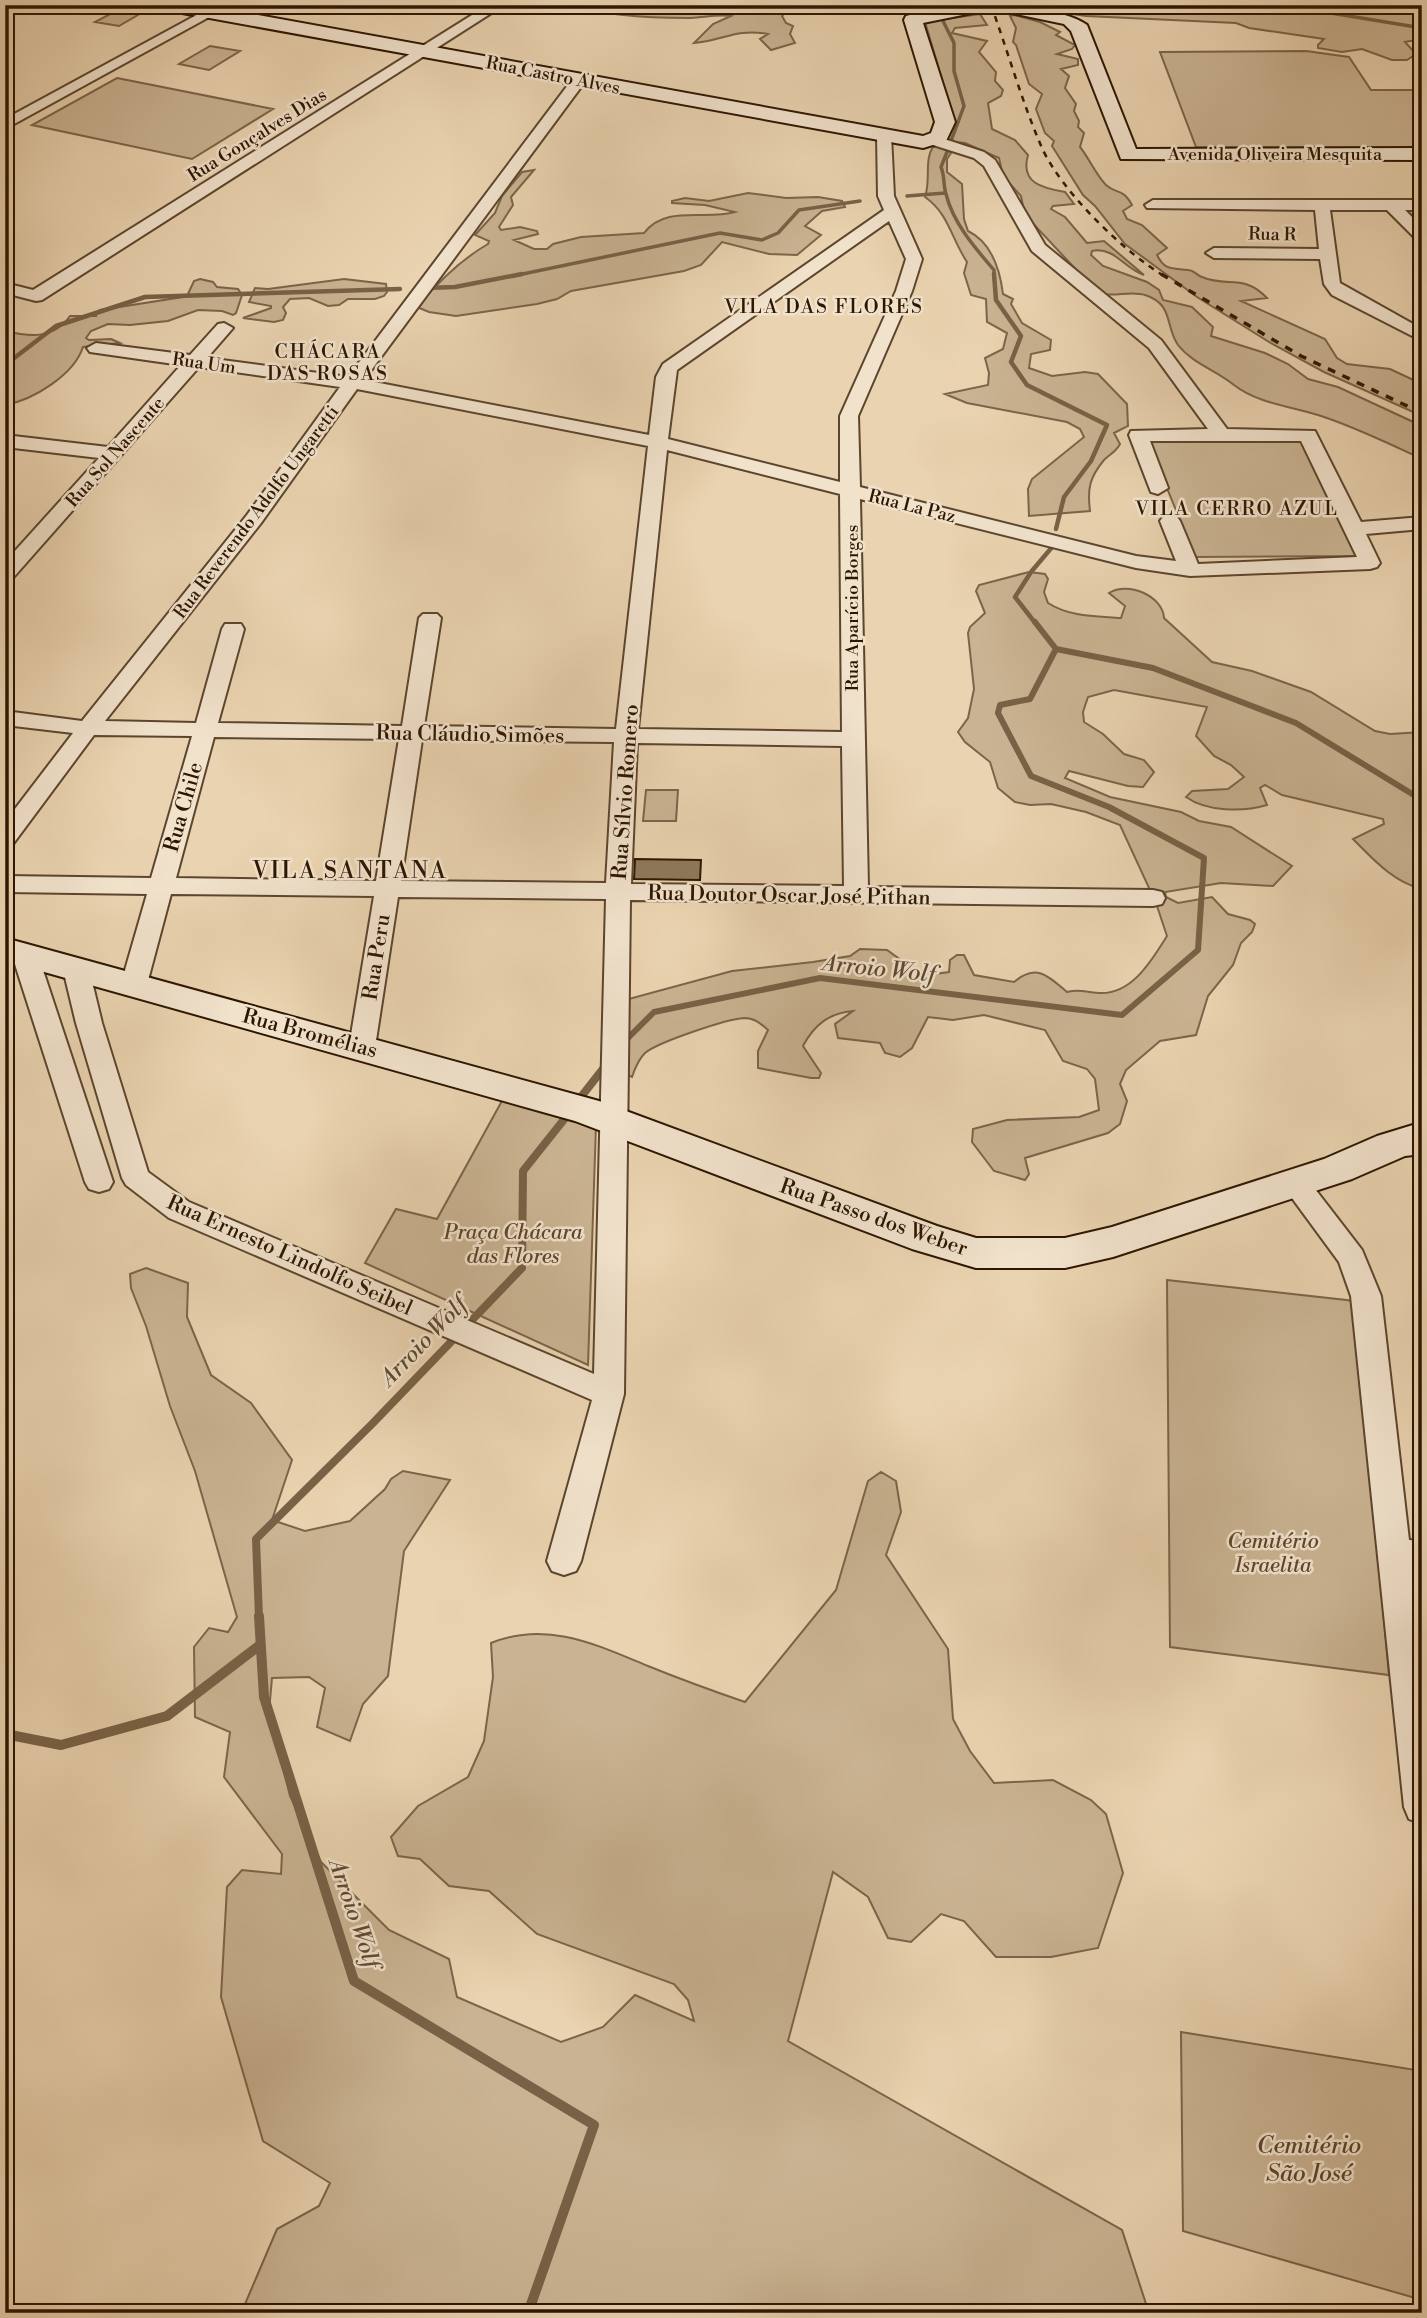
<svg xmlns="http://www.w3.org/2000/svg" width="1427" height="2318" viewBox="0 0 1427 2318" font-family="'Libre Bodoni',serif">
  <style>
    .green { fill: #cab392; stroke: #7c644a; stroke-width: 2 }
    .lines { fill: none; stroke-linecap: round; stroke-linejoin: round }
    .stream-far4 { stroke: #786146; stroke-width: 3.5 }
    .stream-far3 { stroke: #786146; stroke-width: 4.5 }
    .stream-far2 { stroke: #786146; stroke-width: 6 }
    .stream-far1 { stroke: #786146; stroke-width: 8 }
    .stream { stroke: #786146; stroke-width: 10 }
    .building { fill: #8f785c; stroke: #2d1601; stroke-width: 2 }
    .street-casing { stroke: #5c452d; stroke-width: 4 }
    .secondary-casing { stroke: #2d1601; stroke-width: 4 }
    .street { fill: #f1e2cc; fill-rule: evenodd }
    .secondary { fill: #f1e2cc; fill-rule: evenodd }
    .rail-far1 { stroke: #2d1601; stroke-width: 2.5; stroke-dasharray: 6 6; stroke-linecap: butt }
    .rail { stroke: #2d1601; stroke-width: 3.5; stroke-dasharray: 8 8; stroke-linecap: butt }
    .labels { text-anchor: middle; stroke-width: 5; stroke-linejoin: round; paint-order: stroke }
    .far-street-label { font-size: 18px; fill: #2d1601; stroke: #f1e2cc }
    .far-neighbourhood-label { font-size: 19px; letter-spacing: 2px; fill: #2d1601; stroke: #f1e2cc }
    .street-label { font-size: 21px; fill: #2d1601; stroke: #f1e2cc }
    .park-label { font-size: 21px; font-style: italic; fill: #5c452c; stroke: #f1e2cc }
    .neighbourhood-label { font-size: 23px; letter-spacing: 2px; fill: #2d1601; stroke: #f1e2cc }
    .water-label { font-size: 23px; font-style: italic; fill: #5f482f; stroke: #f1e2cc }
    .near-park-label { font-size: 24px; font-style: italic; fill: #5c452c; stroke: #f1e2cc }
  </style>
  <rect width="100%" height="100%" fill="#ead3b0"/>
  <filter id="stains"><feTurbulence type="fractalNoise" baseFrequency=".00286" numOctaves="4"/><feColorMatrix values="0 0 0 0 .2 0 0 0 0 .09 0 0 0 0 .02 0 0 0 .5 -.17"/></filter>
  <radialGradient id="worn" r=".72"><stop offset=".6" stop-color="#630" stop-opacity="0"/><stop offset="1" stop-color="#630" stop-opacity=".3"/></radialGradient>
  <!-- green -->
  <path class="green" d="M566,5H938C898,20 832,7 787,10L782,16L786,23L793,26L790,34L795,43L771,50L760,39L768,34C736,28 722,41 694,43L713,24L731,16C715,14 702,18 687,18C648,18 604,15 566,5Z
    M1028,5H1417L1416,11L1422,16V39L1405,42L1416,54L1407,60H1392L1362,49L1342,52L1318,48V45L1324,39L1249,28L1236,23L1086,16L1026,7Z
    M125,6L148,9L119,26L95,22Z
    M980,14L987,25L955,28L952,33L987,41L979,52L996,72L995,81L1003,90L1001,96L988,103L992,129L1015,140L1028,155C1020,183 1042,188 1065,192L1074,204L1053,206L1051,209L1065,217L1087,243L1104,241L1144,275C1125,269 1114,246 1092,251L1091,255L1103,266L1147,282L1159,290L1163,300L1192,307L1213,327L1211,336L1265,353L1288,364L1308,379L1338,387L1422,426V459C1390,444 1357,428 1324,417C1295,407 1258,404 1234,385C1216,370 1193,364 1178,345C1165,327 1174,304 1145,295C1130,290 1114,298 1098,293L1025,215L1021,196L1003,176L999,158L965,143L947,141L954,119L925,22Z
    M1014,15L1040,22L1060,32L1056,35L1075,45L1072,49L1057,54L1078,59V65L1061,69L1069,76L1065,88L1076,104L1074,111L1079,121L1078,127L1084,133L1080,147C1089,158 1096,175 1106,185C1117,195 1122,187 1132,205L1123,211L1127,219L1142,225L1167,248L1157,255C1165,271 1172,268 1188,270C1194,270 1196,275 1202,277C1228,288 1243,273 1267,298L1241,301L1325,339L1337,358L1347,364L1390,369L1422,384V416L1324,372L1269,342L1197,297L1125,244L1095,206L1083,195L1052,146L1054,141L1045,133L1036,109L1042,94L1029,84L1016,45L1013,42L1016,28L1010,16Z
    M210,46L240,51L209,70L179,64Z
    M1306,51L1349,57L1371,90H1422V148L1196,147L1160,52Z
    M117,78L273,109L192,159L32,125Z
    M933,147H941L951,153L947,159V172L962,184L964,219L968,231C991,242 1000,270 1003,294L1013,299L1011,304L1022,323L1051,340L1050,350L1031,354L1029,368L1052,376L1085,372L1098,374L1127,404L1128,426L1114,433L1120,444C1116,452 1110,454 1104,460C1090,477 1087,488 1090,511L1029,516L1028,489L1032,479L1084,437L1080,429L1067,422L967,403L945,394L988,385L989,373L985,358L1003,349L1007,333L987,322L986,299L971,295L964,273L967,262C951,238 949,214 925,197C931,180 924,160 933,147Z
    M534,170L511,197L513,205L499,227L501,230L520,227L537,231L538,234L514,240L534,249H547L553,244L581,237L644,233C666,204 705,221 735,212L705,205L672,203V201L685,198L709,201L748,193L786,198L818,197L842,201L845,207L822,211L805,226L821,235L797,255L769,254L722,242L701,265L684,271L571,291L557,299L537,304L456,316L429,312L417,307C438,282 460,260 488,244L489,241L475,235L495,213L502,196L522,172Z
    M200,279L213,282L217,287L238,289L242,295L236,313L233,315L222,311L198,310L168,321L130,325L108,324L91,331L86,338L89,340L111,339L120,343L83,347C74,375 33,400 5,405V331C31,337 54,339 70,316H96L95,313L100,310L183,297L188,294L194,281Z
    M344,279L386,284L387,292L384,296L375,299H348L339,305L328,306L309,298L290,299L283,307L286,313L283,320L274,322L243,318L271,308V306L249,302L255,288L268,289Z
    M1302,438L1360,556L1195,557L1147,439Z
    M1029,572L1045,574L1048,579L1044,592L1048,603C1070,617 1095,616 1121,618L1125,606L1109,593C1128,581 1163,596 1164,618L1212,662L1252,671L1311,692L1375,731L1390,734L1422,732V889C1393,882 1373,859 1353,839L1384,824L1383,819L1282,795L1265,785L1260,788L1267,805C1243,812 1207,812 1186,797L1192,791L1228,789L1244,777L1231,765L1214,756L1196,736L1207,707L1114,690L1088,697L1083,712L1084,722L1103,734L1124,754L1144,760L1154,772L1143,787L1128,786L1069,771L1065,778L1110,797L1181,812L1199,821L1231,827L1292,866L1273,886L1221,883L1165,892L1166,897L1178,903L1212,897L1228,914L1250,920L1255,924L1252,932L1241,943L1233,965L1208,996L1196,1035L1160,1041L1126,1070L1120,1084L1127,1101L1120,1124L1108,1133L1025,1158L1029,1174L1025,1180L994,1171L972,1142L973,1129L1007,1120L1079,1117L1099,1110L1095,1079L1087,1069L1063,1061L1045,1030L984,1015L953,1020L928,1017L912,1048L900,1057L885,1053L880,1043L838,1038L835,1024L853,1011C829,1013 814,1025 803,1046L821,1073L819,1078H811L758,1068V1051L768,1030C760,1023 755,1018 744,1018C727,1019 658,1042 645,1053C638,1060 635,1068 632,1077L625,1074V1000L732,971L813,962L850,956L860,949L887,950L912,968L935,974L949,972L950,960L957,955H964L974,975L1014,982C1037,963 1048,976 1067,992C1082,988 1085,993 1099,993C1132,995 1152,960 1167,936L1156,903L1120,825L1086,812L1051,804L1030,805L1015,802L998,788L990,762L965,742L958,732L968,718L974,689L968,633L970,627L985,613L976,591L979,585Z
    M646,790H678L676,821H643Z
    M503,1099L596,1125L588,1365L365,1263L396,1209L437,1219Z
    M146,1268L188,1283L187,1317L211,1375L251,1403L292,1460L272,1520L305,1531L350,1521L385,1489L391,1479L403,1471L450,1480L404,1551L388,1676L363,1704L350,1741L317,1727L325,1688L309,1677L272,1678L269,1712L290,1796L321,1862L389,1930L449,1959L457,1997L561,2042L603,2027L635,1995L694,2021L688,2000L674,1984L537,1934L489,1891L449,1886L420,1859L398,1856L391,1837L418,1806L468,1777L484,1741L493,1677L491,1643C547,1620 597,1645 648,1666C680,1679 713,1691 745,1702L836,1590L868,1481L881,1472L896,1481L901,1512L886,1555L948,1649L953,1719L970,1751L994,1783L1053,1780L1091,1800L1106,1814L1123,1873L1098,1948L1051,1957H996L964,1921L941,1914L911,1942L888,1938L868,1897L833,1872L788,2041L1122,2230L1149,2313H248L245,2304L277,2229L319,2206L330,2183L263,2141L221,1997L227,1887L242,1870L281,1874L282,1854L224,1777L230,1732L195,1717L194,1647L209,1628L228,1632L237,1617L195,1471L170,1406L146,1326L131,1288L130,1274Z
    M1167,1280L1355,1301L1389,1675L1170,1647Z
    M1181,2032L1422,2071V2300L1183,2231Z"/>
  <g class="lines">
    <!-- stream-far4 -->
    <path class="stream-far4" d="M611,5L676,8L751,5
      M850,5H903
      M925,5L932,10
      M1282,5L1422,28
      M942,19L954,43V71L964,106L951,141
      M947,152L941,167C945,177 943,185 946,194C953,223 975,248 994,270V276
      M907,196L945,193
      M513,276L720,233L762,240L778,233L799,210L860,201"/>
    <!-- stream-far3 -->
    <path class="stream-far3" d="M994,274L996,300L1021,336L1011,362L1027,385L1107,425L1091,461L1064,497L1056,529
      M425,288L455,287L522,274
      M5,365L56,326L145,297L400,289
      M1036,624L1015,597L1031,572L1053,546"/>
    <!-- stream-far2 -->
    <path class="stream-far2" d="M1035,622L1056,649L1153,668L1296,723L1422,800
      M622,1044L654,1012L820,978L1122,1015L1198,950L1204,858L1109,807L1031,776L998,713L1000,705L1030,699L1056,649"/>
    <!-- stream-far1 -->
    <path class="stream-far1" d="M577,1102L606,1065
      M259,1618L256,1539L373,1423L522,1268L523,1171L570,1112"/>
    <!-- stream -->
    <path class="stream" d="M259,1616L264,1697L354,1981L594,2125L528,2313
      M5,1734L61,1745L167,1716L260,1645"/>
  </g>
  <!-- building -->
  <path class="building" d="M635,859L701,860L700,880L634,879Z"/>
  <g class="lines">
    <!-- street casing -->
    <g class="street-casing">
      <path id="street" d="M5,5H15L5,11Z
        M215,5H231L5,129V119Z
        M488,5H504L42,300L36,301L5,293V283L33,290Z
        M579,76L584,77V83L364,380L649,435L656,377L663,364L884,210L878,196L877,135L884,131L891,135L894,196L922,259L912,291L858,416L860,487L1136,556L1176,561L1160,521L1163,517H1177L1180,521L1198,564L1357,557L1301,441H1150L1168,488L1158,494L1151,492L1129,435L1131,431L1208,429L1149,348L1032,251L984,166L974,158L930,144L927,141L930,138L935,136L984,152L995,160L1045,245L1161,340L1227,429L1315,431L1361,522L1422,517V529L1366,534L1380,563L1377,567L1370,569L1190,576L1136,568L860,499L868,887L1153,890L1162,892L1165,898L1162,904L1153,906L630,900L624,1394L581,1561L576,1571L564,1575L552,1571L547,1561L592,1400L169,1218L126,1185L122,1178L76,1023L63,969L67,963L76,960L85,963L89,969L102,1023L148,1172L189,1202L594,1374L606,899L398,897L375,1047L371,1054L362,1056L353,1054L349,1047L374,896L171,894L147,984L143,990L134,993L125,990L121,984L147,894L5,892V876L151,878L192,736L94,735L13,844L5,846V822L73,733L5,725V711L82,721L247,515L340,387L199,367L12,579L5,581V562L99,458L5,447V435L108,447L181,365L90,352L87,348L96,343L190,355L218,324L224,323L233,328L207,358L348,377L574,77ZM889,221L906,259L896,291L840,416V482L668,439L677,370ZM357,389L648,446L616,729L424,726L441,618L437,614H423L419,618L402,726L218,723L244,629L241,624H225L222,629L196,723L105,721L261,523ZM667,450L840,494L842,732L638,729ZM214,737L399,739L376,881L176,878ZM422,740L614,742L606,883L401,881ZM637,743L842,746L844,886L631,884Z
        M1153,200H1422V210H1405L1422,227V241L1416,239L1387,210H1330L1340,283L1422,329V341L1332,295L1324,284L1320,259L1214,258L1206,253L1214,248L1319,249L1315,210L1147,208L1145,205Z
        M25,947L34,949L38,955L113,1182L109,1189L99,1192L89,1189L85,1182L12,955L16,949Z
        M1295,1173L1305,1176L1362,1250L1381,1296L1409,1540L1422,1541V1569H1412L1422,1649V1824L1409,1819L1404,1807L1351,1296L1339,1262L1281,1183L1285,1176Z"/>
    </g>
    <!-- secondary casing -->
    <g class="secondary-casing">
      <path id="secondary" d="M162,5H203L923,136L931,133L935,122L904,20L906,16C950,5 1051,0 1087,25L1136,149L1422,148V160L1121,159L1071,31L1064,24L992,9L923,23L955,122L946,141L923,148L171,11Z
        M5,938L599,1101L937,1226L976,1238H1065L1112,1227L1324,1159L1377,1136L1413,1125L1422,1126V1154L1405,1156L1352,1179L1113,1257L1065,1268H976L912,1249L575,1121L5,961Z"/>
    </g>
    <!-- street -->
    <use href="#street" class="street"/>
    <!-- secondary -->
    <use href="#secondary" class="secondary"/>
    <!-- rail-far1 -->
    <path class="rail-far1" d="M991,5C1008,52 1022,102 1042,148C1062,192 1123,251 1164,276"/>
    <!-- rail -->
    <path class="rail" d="M1161,274L1301,356L1422,413"/>
  </g>
  <g class="labels">
    <!-- far-street labels -->
    <g class="far-street-label">
      <text transform="translate(553 75) rotate(11)" y="6">Rua Castro Alves</text>
      <text transform="translate(257 135) rotate(-32)" y="6">Rua Gonçalves Dias</text>
      <text x="1275" y="160">Avenida Oliveira Mesquita</text>
      <text transform="translate(1272 234) rotate(1)" y="6">Rua R</text>
      <text transform="translate(204 363) rotate(8)" y="6">Rua Um</text>
      <text transform="translate(115 452) rotate(-49)" y="6">Rua Sol Nascente</text>
      <text transform="translate(912 506) rotate(14)" y="6">Rua La Paz</text>
      <text transform="translate(256 512) rotate(-53)" y="6">Rua Reverendo Adolfo Ungaretti</text>
      <text transform="translate(852 608) rotate(-90)" y="6">Rua Aparício Borges</text>
    </g>
    <!-- far-neighbourhood labels -->
    <g class="far-neighbourhood-label">
      <text x="824" y="313">VILA DAS FLORES</text>
      <text x="328" y="358">CHÁCARA<tspan x="328" dy="22">DAS ROSAS</tspan></text>
      <text x="1237" y="515">VILA CERRO AZUL</text>
    </g>
    <!-- street labels -->
    <g class="street-label">
      <text transform="translate(470 734) rotate(1)" y="7">Rua Cláudio Simões</text>
      <text transform="translate(625 792) rotate(-86)" y="7">Rua Sílvio Romero</text>
      <text transform="translate(183 807) rotate(-74)" y="7">Rua Chile</text>
      <text transform="translate(789 895) rotate(1)" y="7">Rua Doutor Oscar José Pithan</text>
      <text transform="translate(376 957) rotate(-81)" y="7">Rua Peru</text>
      <text transform="translate(310 1033) rotate(15)" y="7">Rua Bromélias</text>
      <text transform="translate(874 1217) rotate(19)" y="7">Rua Passo dos Weber</text>
      <text transform="translate(290 1255) rotate(24)" y="7">Rua Ernesto Lindolfo Seibel</text>
    </g>
    <!-- park labels -->
    <g class="park-label">
      <text x="513" y="1239">Praça Chácara<tspan x="513" dy="24">das Flores</tspan></text>
      <text x="1273" y="1548">Cemitério<tspan x="1273" dy="24">Israelita</tspan></text>
    </g>
    <!-- neighbourhood labels -->
    <g class="neighbourhood-label">
      <text x="350" y="878">VILA SANTANA</text>
    </g>
    <!-- water labels -->
    <g class="water-label">
      <text transform="translate(879 968) rotate(6)" y="8">Arroio Wolf</text>
      <text transform="translate(423 1341) rotate(-46)" y="8">Arroio Wolf</text>
      <text transform="translate(355 1913) rotate(71)" y="8">Arroio Wolf</text>
    </g>
    <!-- near-park labels -->
    <g class="near-park-label">
      <text x="1309" y="2153">Cemitério<tspan x="1309" dy="28">São José</tspan></text>
    </g>
  </g>
  <!-- margin -->
  <rect width="1427" height="2318" fill="none" stroke="#ead3b0" stroke-width="28"/>
  <rect x="7" y="7" width="1413" height="2304" fill="none" stroke="#2d1601" stroke-width="3.5"/>
  <rect x="14" y="14" width="1399" height="2290" fill="none" stroke="#2d1601" stroke-width="2"/>
  <rect width="100%" height="100%" filter="url(#stains)"/>
  <rect width="100%" height="100%" fill="url(#worn)"/>
</svg>
